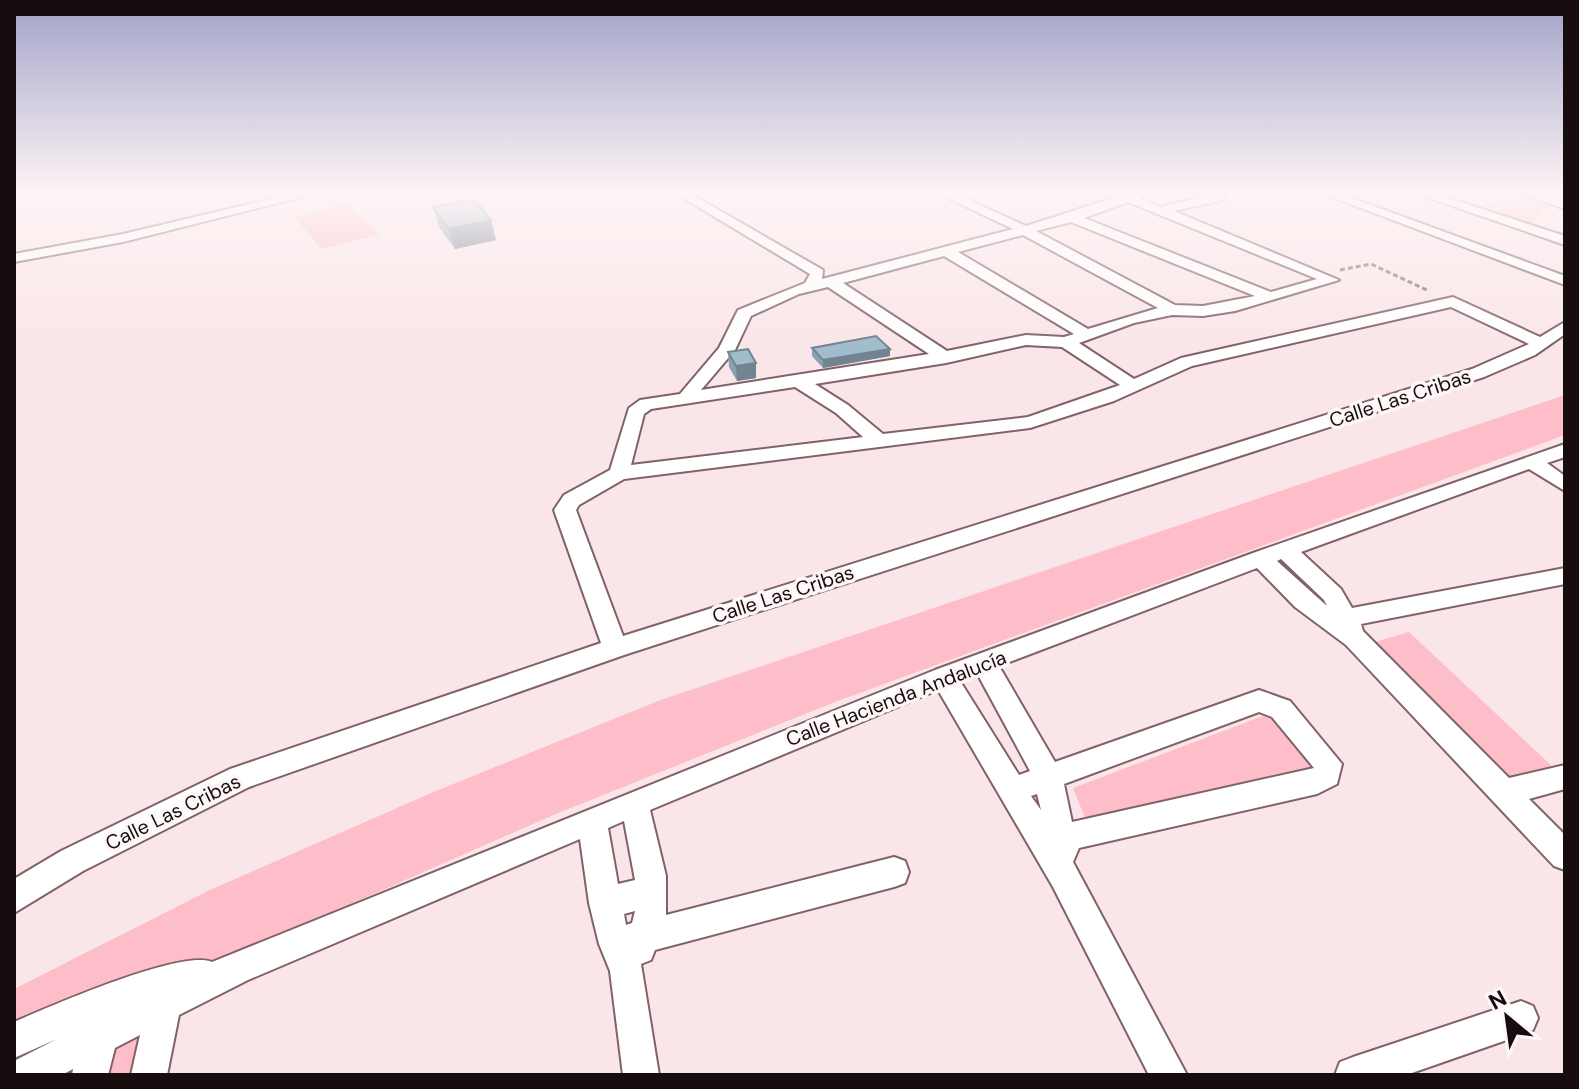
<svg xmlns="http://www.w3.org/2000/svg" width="1579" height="1089" viewBox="0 0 1579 1089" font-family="'DM Sans',sans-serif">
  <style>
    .green { fill: #fdbdc9 }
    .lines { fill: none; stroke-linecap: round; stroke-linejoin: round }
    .street-casing { stroke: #806267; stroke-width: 4 }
    .path { stroke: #827275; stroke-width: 3; stroke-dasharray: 5 3; stroke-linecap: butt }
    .street { fill: #fff; fill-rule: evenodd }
    .wall { fill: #8aa2b0 }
    .shaded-wall { fill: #718490 }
    .building { fill: #a1bccd; stroke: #718490; stroke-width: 2 }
    .labels { text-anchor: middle; stroke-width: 7; stroke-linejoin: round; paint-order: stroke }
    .street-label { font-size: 20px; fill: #170c0e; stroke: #fef7f8 }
  </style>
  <rect width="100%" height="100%" fill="#fae6e9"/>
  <!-- green -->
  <path class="green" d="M1511,193L1549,205L1531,226L1477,207Z
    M347,204L379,235L321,249L295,217Z
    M1565,395V435L835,702L551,816L230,957L14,1028V989L210,890L431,793L658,701Z
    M1409,632L1552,766L1501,779L1368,644Z
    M1271,713L1313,766L1085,818L1073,788Z
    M89,1017L151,1021L138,1075H14V1049Z"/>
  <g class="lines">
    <!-- street casing -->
    <g class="street-casing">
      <path id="street" d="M296,193H317L123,242L14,262V254L123,234Z
        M675,193H689L823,270L822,279L1013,229L937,193H953L1026,226L1129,193H1146L1139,198L1161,207L1207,196L1205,193H1220L1225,197L1223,200L1174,211L1339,280L1235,311L1203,316L1172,315L1134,323L1079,343L1134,379L1181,358L1453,297L1540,337L1565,322V334L1535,355L1484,377L624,655L249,787L83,871L14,913V879L61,851L230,769L601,643L554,510L564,495L610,470L629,408L640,400L680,394L719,348L738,310L805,283L810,274ZM1128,202L1317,279L1271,292L1084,218ZM1071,222L1255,296L1203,306L1175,305L1036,231ZM1023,235L1158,308L1088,329L958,252ZM944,256L1074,334L1064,337L1026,335L947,351L843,283ZM828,287L929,354L701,390L735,350L751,316L799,294ZM1451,307L1529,344L1472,369L623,636L576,510L579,505L624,479L1030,428L1114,401L1192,366ZM1026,345L1062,347L1120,385L1028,417L883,434L848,405L815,384L946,363ZM795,387L836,413L863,437L631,465L644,414L651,409Z
        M1321,193H1338L1565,276V285Z
        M1415,193H1433L1565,236V245Z
        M1521,193H1539L1565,201V209Z
        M1565,444V457L1547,463L1565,476V491L1529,469L1301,552L1341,589L1352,608L1565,568V584L1361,624L1363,631L1509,778L1565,765V789L1529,799L1565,835V870L1554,866L1346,645L1295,607L1257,568L999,666L1055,762L1259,690L1290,701L1342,764L1337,784L1317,794L1079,848L1073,862L1187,1075H1149L1053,887L938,690L650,810L666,876V915L894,857L905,861L909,872L905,883L894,887L655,950L651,960L641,964L659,1075H623L610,971L599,944L589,903L580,839L248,980L179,1015L167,1075H131L140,1035L115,1048L108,1075H72L73,1069L62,1075H14V1061L57,1039L14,1058V1022C49,1007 181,949 212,962L935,670L1253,553ZM1281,559L1324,600L1327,606L1277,561ZM978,675L1030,771L1019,775L960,681ZM1259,712L1272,717L1314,768L1072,822L1064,784ZM1037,794L1041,810L1031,796ZM624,821L635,880L618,884L608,828ZM635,911L632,923L626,925L624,914Z
        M1521,1001L1533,1006L1538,1018L1533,1030L1521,1035L1406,1075H1335L1340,1062L1353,1057Z"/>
    </g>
    <!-- path -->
    <path class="path" d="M1340,270L1371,264L1429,291"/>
    <!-- street -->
    <use href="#street" class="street"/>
  </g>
  <!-- wall -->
  <path class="wall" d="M433,207L496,240L455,249L439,227Z
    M812,348L890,349V356L823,368L812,356Z
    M728,352L756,378L737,381L729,367Z"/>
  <!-- shaded-wall -->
  <path class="shaded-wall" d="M491,220L496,240L455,249L449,229Z
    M890,349V356L823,368V360Z
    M756,363V378L737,381L736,366Z"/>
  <!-- building -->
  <path class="building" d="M474,199L491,220L449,229L433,207Z
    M876,336L890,349L823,360L812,348Z
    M748,349L756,363L736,366L728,352Z"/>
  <!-- sky -->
  <linearGradient id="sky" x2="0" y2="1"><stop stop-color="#a3a3c9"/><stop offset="0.56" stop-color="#fdf4f5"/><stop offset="1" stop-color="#fdf4f5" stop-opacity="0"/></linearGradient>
  <rect width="1579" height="345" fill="url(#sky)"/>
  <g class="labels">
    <!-- street labels -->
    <g class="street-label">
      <text transform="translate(1400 398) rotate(-18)" y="7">Calle Las Cribas</text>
      <text transform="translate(783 594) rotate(-18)" y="7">Calle Las Cribas</text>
      <text transform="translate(896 698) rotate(-21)" y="7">Calle Hacienda Andalucía</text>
      <text transform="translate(173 812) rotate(-26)" y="7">Calle Las Cribas</text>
    </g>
  </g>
  <!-- border -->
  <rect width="1579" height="1089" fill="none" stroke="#170c0e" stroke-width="32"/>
  <!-- north arrow -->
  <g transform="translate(1507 1017) rotate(331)" stroke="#fef7f8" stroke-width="6" paint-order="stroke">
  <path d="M0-6L14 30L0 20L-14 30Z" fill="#170c0e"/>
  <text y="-12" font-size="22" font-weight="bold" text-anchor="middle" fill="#170c0e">N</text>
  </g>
</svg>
